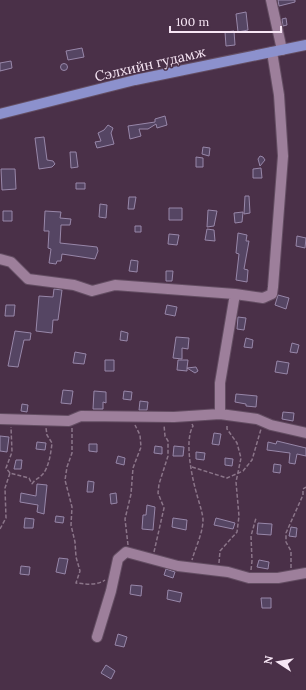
<svg xmlns="http://www.w3.org/2000/svg" width="306" height="690" viewBox="0 0 306 690" font-family="Lora,serif">
  <style>
    .building { fill: #554563; stroke: #9887a9 }
    .lines { fill: none; stroke-linecap: round; stroke-linejoin: round }
    .minor-casing { stroke: #634d62; stroke-width: 12 }
    .major-casing { stroke: #634d62; stroke-width: 12 }
    .path { stroke: #8b7589; stroke-width: 1.5; stroke-dasharray: 4 2; stroke-linecap: butt }
    .minor { stroke: #9d7f9b; stroke-width: 10 }
    .major { stroke: #8c91cd; stroke-width: 10 }
    .labels { text-anchor: middle; stroke-width: 3; stroke-linejoin: round; paint-order: stroke }
    .street-label { font-size: 14px; fill: #f7e6f5; stroke: #4a3048 }
  </style>
  <rect width="100%" height="100%" fill="#4a3048"/>
  <!-- building -->
  <path class="building" d="M278,0H295V2L279,6Z
    M246,12L248,30L238,32L236,14Z
    M286,18L287,25L283,26L282,19Z
    M234,31L235,45L226,46L225,32Z
    M82,48L84,57L68,60L66,51Z
    M11,61L12,68L0,71V63Z
    M60.5 67a3.5 3.5 0 1 1 7 0a3.5 3.5 0 1 1-7 0Z
    M165,116L167,125L157,128L156,124L148,129H139L141,136L130,139L128,126L155,122V119Z
    M108,125L113,128L111,133L114,144L97,148L95,142L101,141L98,133L104,130Z
    M44,137L47,160L53,161L55,164L52,167L39,169L35,138Z
    M203,147L210,148L209,156L202,154Z
    M70,152H76L78,167L71,168Z
    M260,156L263,157L265,160L260,166L258,159Z
    M196,157L203,158V167H196Z
    M261,168L262,178H253V169Z
    M1,169H15L16,189L2,190Z
    M76,183H85V189H76Z
    M245,196H249L250,213L244,214Z
    M129,197H136L134,209H128Z
    M100,204L107,205L106,218L99,217Z
    M169,208H182V220H169Z
    M208,210L217,211L214,226L207,227Z
    M3,211H12V221H3Z
    M45,211L61,212L60,218L71,219L70,225H61L60,243L97,247L98,251L95,259L62,254L61,261H57L56,264L49,263L51,249L48,248L49,231H44Z
    M243,212L242,222L235,223L234,213Z
    M135,226H141V232H135Z
    M207,229L214,230L215,241L205,240Z
    M238,233L247,235L246,241H249L244,269L248,270L247,282L236,280L239,254L236,253Z
    M169,234L179,235L177,245L168,244Z
    M297,236L306,238L305,248L296,246Z
    M131,260L138,261L137,272L129,271Z
    M166,271H173L172,281H166Z
    M54,289L62,290L58,320H53L52,333L36,331L39,296L53,297Z
    M278,295L289,298L286,309L275,305Z
    M6,305H15L14,316H5Z
    M167,305L177,307L175,316L165,314Z
    M238,317L246,318L244,330L237,329Z
    M15,331L31,333L30,340H24L18,367L8,366Z
    M121,331L128,333L127,341L120,340Z
    M176,337L189,338L188,349L182,348V359L173,358Z
    M246,338L253,340L252,348L244,347Z
    M292,343L299,345L297,353L290,352Z
    M75,352L86,354L84,364L73,363Z
    M105,360H114V371H105Z
    M178,360H188L187,368L196,367L198,371L195,373L187,368V371L177,370Z
    M277,361L289,363L287,374L275,372Z
    M63,390L73,391L71,404L61,403Z
    M94,391L106,392V403L103,402V409H93Z
    M124,391L132,392L131,400L123,399Z
    M236,394L257,396L256,407L246,406V404L235,402Z
    M140,401L148,402L147,410H139Z
    M22,404L28,405L27,412L21,411Z
    M283,412L294,413L293,421L282,419Z
    M214,433L221,434L219,445L212,444Z
    M0,436L9,437L7,452L0,451Z
    M277,441L306,448V456L297,454L295,464L289,463L290,453L267,450L268,442L276,444Z
    M37,442L46,443L45,450L36,449Z
    M89,444H97V452L89,451Z
    M155,446L162,447V454L154,453Z
    M174,446L184,447L183,456H173Z
    M196,452L205,453L204,460L196,459Z
    M118,456L125,458L124,465L116,463Z
    M225,458L233,459L232,466L225,465Z
    M16,460H22L21,469H14Z
    M274,464L281,465L280,473L273,472Z
    M88,481L94,482L93,492H87Z
    M37,484L47,485L44,514L37,512L38,505L20,502L21,493L36,496Z
    M116,493L117,503L111,504L110,494Z
    M147,505L155,507L153,530L142,529L143,515H146Z
    M56,516L64,517L63,523L55,522Z
    M25,518L34,519L33,528H24Z
    M173,518L187,520L186,530L172,527Z
    M216,518L235,523L233,529L214,525Z
    M258,523L272,524L271,535L257,534Z
    M291,527L297,528L296,537L289,536Z
    M59,558L68,559L65,574L56,572Z
    M259,560L269,562L268,569L257,567Z
    M21,566L30,567L29,575L20,574Z
    M166,569L175,572L173,578L164,575Z
    M131,585L142,586L141,596L130,594Z
    M168,590L182,593L180,602L167,599Z
    M261,598H271V608H262Z
    M118,634L127,637L124,647L115,645Z
    M106,665L115,671L111,679L101,673Z"/>
  <g class="lines">
    <!-- minor casing -->
    <g class="minor-casing">
      <path id="minor" d="M271,0L282,50
        M0,259L11,262L28,279L74,285L92,291L115,285L235,294L220,383V414
        M235,294L263,298L272,294L273,287L283,156L279,95L272,52
        M0,419L69,421L81,416L174,417L220,414L257,419L271,425L306,433
        M97,637L111,591L118,559L126,552L178,566L228,572L249,578H278L306,573"/>
    </g>
    <!-- major casing -->
    <g class="major-casing">
      <path id="major" d="M0,114L135,80L306,45"/>
    </g>
    <!-- path -->
    <path class="path" d="M192,424L193,426C184,441 192,478 197,495C199,503 202,510 203,519C203,533 196,546 192,560
      M72,428V453L67,467L65,480L72,507L71,525L75,542L76,557L80,571L76,583C86,584 96,586 105,580
      M192,467L227,478L243,471L252,460L261,429
      M10,473L6,468L12,452L11,427
      M32,484C35,479 38,479 42,475C49,468 51,452 52,443L47,435L46,428
      M0,529L6,518L5,488L10,473L29,478L32,484
      M128,545L125,519L131,494L133,468L141,447L140,435L135,425
      M154,552L164,508L158,493L159,484L168,456V441L165,436L164,425
      M219,563L220,551L237,532L239,516L236,482L241,458L237,443L227,429V424
      M291,568V551L286,542V533L303,495V489L306,487
      M251,570L252,561L251,536L256,518"/>
    <!-- minor -->
    <use href="#minor" class="minor"/>
    <!-- major -->
    <use href="#major" class="major"/>
  </g>
  <g class="labels">
    <!-- street labels -->
    <g class="street-label">
      <text transform="translate(150 64) rotate(-13)" y="5">Сэлхийн гудамж</text>
    </g>
  </g>
  <!-- north arrow -->
  <g transform="translate(278 662) rotate(282)" stroke="#4a3048" stroke-width="3" paint-order="stroke">
  <path d="M0-3L7 15L0 10L-7 15Z" fill="#f7e6f5"/>
  <text y="-6" font-size="11" font-weight="bold" text-anchor="middle" fill="#f7e6f5">N</text>
  </g>
  <!-- scale -->
  <path d="M170 26v6h111v-6" fill="none" stroke="#f7e6f5" stroke-width="2"/>
  <text x="176" y="26" font-size="12" fill="#f7e6f5" stroke="#4a3048" stroke-width="3" paint-order="stroke">100 m</text>
</svg>
